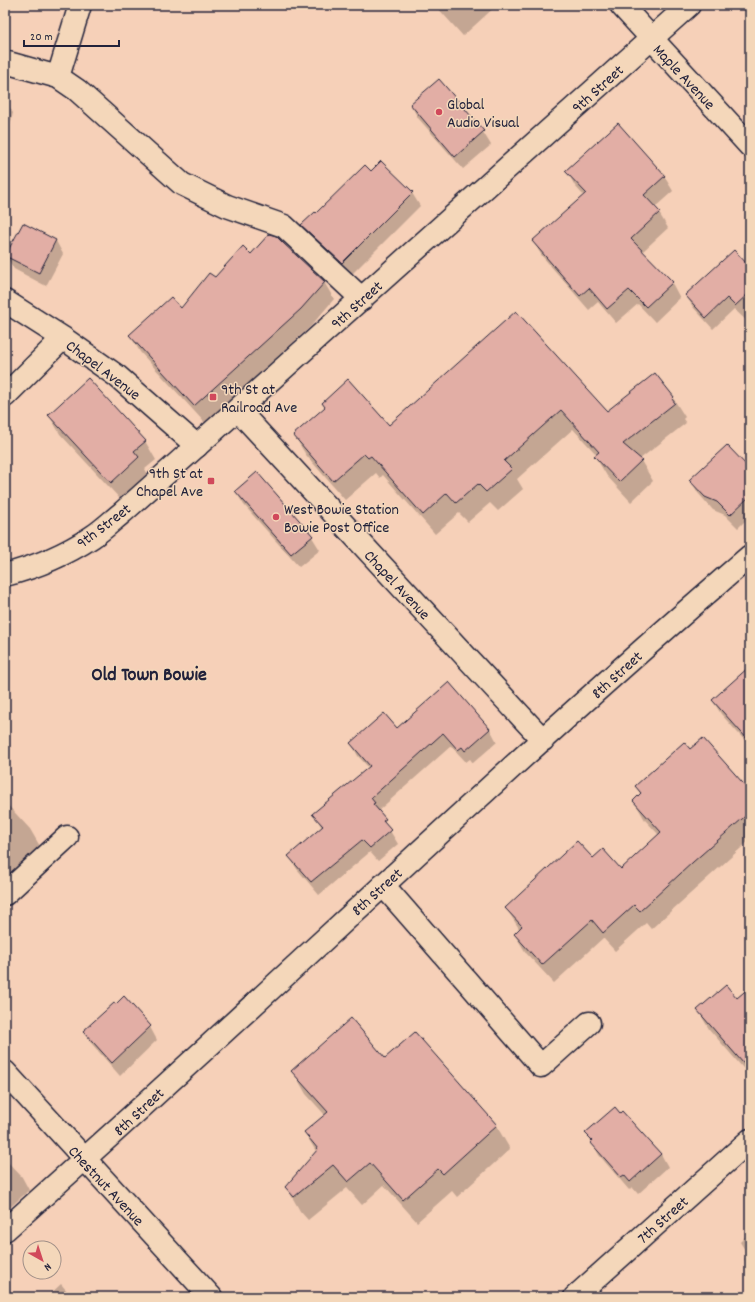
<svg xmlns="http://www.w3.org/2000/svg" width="755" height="1302" viewBox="0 0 755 1302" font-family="Dekko,sans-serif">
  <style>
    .shadow { fill: #0003 }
    .building { fill: #e2aea5; stroke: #22223b }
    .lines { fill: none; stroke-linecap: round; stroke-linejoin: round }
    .minor-casing { stroke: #22223b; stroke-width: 25 }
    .major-casing { stroke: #22223b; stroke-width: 25 }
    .minor { stroke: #f4d7ba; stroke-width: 22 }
    .major { stroke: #f4d7ba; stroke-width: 22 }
    .poi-dot { fill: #d1495b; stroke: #f4d7ba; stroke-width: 1.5 }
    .labels { text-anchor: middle; stroke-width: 3; stroke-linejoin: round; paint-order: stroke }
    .street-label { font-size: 16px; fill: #22223b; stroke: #f4d7ba }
    .poi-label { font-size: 16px; fill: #22223b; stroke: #f4d7ba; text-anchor: start }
    .district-label { font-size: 20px; font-weight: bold; fill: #22223b; stroke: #f4d7ba }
  </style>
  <rect width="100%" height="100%" fill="#f6d0b8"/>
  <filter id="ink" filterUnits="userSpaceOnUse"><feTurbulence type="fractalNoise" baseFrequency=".025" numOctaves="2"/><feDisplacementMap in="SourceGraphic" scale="8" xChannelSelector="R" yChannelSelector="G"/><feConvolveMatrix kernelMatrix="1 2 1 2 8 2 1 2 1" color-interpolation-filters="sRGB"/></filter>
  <g filter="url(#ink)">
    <!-- shadow -->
    <path class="shadow" d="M435,5H497L463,36Z
      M439,80L483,132L491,145L463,169L418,118L411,105Z
      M5,99L13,113L5,145Z
      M381,162L412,193L420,206L350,276L310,238L303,225L371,172Z
      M567,171L664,176L673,191L654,208L659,213L668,228L642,252L672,283L680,298L655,322L638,304L616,323L598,302L589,310L542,256L533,241L584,196L575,186Z
      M23,224L56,241L63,254L46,286L14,269L6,256Z
      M750,268V324L734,309L713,329L693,307L686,295Z
      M215,279L324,282L334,299L311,326L205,423L140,352L130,335L181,310Z
      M516,312L607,412L673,398L685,417L683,419L686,423L640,459L653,481L631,502L607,476L595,456L597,455L573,429L517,479L523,489L498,511L490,503L468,522L459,513L435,534L383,475L380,478L376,473L345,500L306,455L294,435L389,427Z
      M49,415L145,441L156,460L145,469L149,476L122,501L60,434Z
      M750,471V516L738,528L725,515L713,510L698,493L691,480Z
      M257,474L312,537L320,550L299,567L244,505L236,492Z
      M750,667V738L746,742L721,714L713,701Z
      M397,729H490L497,742L473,763L470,759L466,762L451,746L378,811L398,844L378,861L370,852L319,895L297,869L289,856L322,828L314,814L369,768L358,756L351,743Z
      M690,750L750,793V840L651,929L646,923L615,951L603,938L554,983L526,953L515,935L520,930L506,908L593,860L621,871L659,835L645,820L634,801L641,795L636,786Z
      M5,802L30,829L41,848L5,880Z
      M750,988V1076L709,1029L698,1010L737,999Z
      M150,1027L157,1040L120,1076L92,1044L84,1031Z
      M293,1071L496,1125L510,1149L457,1197L452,1191L417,1222L384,1185L362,1205L347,1188L308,1220L300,1211L287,1188L317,1153L305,1133L325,1115L306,1094Z
      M622,1112L661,1154L668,1167L638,1194L632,1187L629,1190L599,1155L587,1133Z
      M5,1159L22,1177L29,1190L5,1212Z
      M750,1232V1270L744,1259L748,1255L740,1242Z
      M61,1284L72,1297H47Z"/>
    <!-- building -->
    <path class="building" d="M439,79L484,131L455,157L410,104Z
      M618,123L665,176L644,195L660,212L631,239L673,282L646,307L629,290L607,309L589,288L580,296L532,241L586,193L565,171Z
      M381,161L413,192L342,263L301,225L315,212L316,213L365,165L371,171Z
      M23,223L56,240L39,273L5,256Z
      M269,234L276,236L283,243L325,282L301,309L194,406L129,335L171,297L181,308L209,273L215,277L243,246L251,254Z
      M734,250L750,267V292L735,306L727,298L706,318L685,295Z
      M516,311L607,411L655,373L674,397L672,399L675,403L623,444L642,460L619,482L594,456L599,452L561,410L504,461L512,469L486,492L478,484L456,503L447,493L423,515L371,456L368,458L364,454L333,481L293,435L325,407L322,403L348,379L389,425Z
      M88,378L146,441L134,451L139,457L111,483L48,415Z
      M727,445L750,469V496L730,515L717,502L705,497L689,480Z
      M257,472L313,536L291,554L235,491Z
      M750,666V742L712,700Z
      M449,682L490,729L465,751L462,747L458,750L443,733L371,798L375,803L373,804L386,819L383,821L391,830L370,848L362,840L311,882L288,856L323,826L312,814L370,766L350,743L384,713L397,728Z
      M703,738L750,791V812L693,862L640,911L634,905L603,933L592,920L542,965L514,934L522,926L505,908L577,841L593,858L603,849L621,869L661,832L633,801L641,793L635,786L684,742L690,749Z
      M726,985L737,998L750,987V1071L697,1010Z
      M124,996L151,1026L112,1063L83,1031L114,1003L116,1004Z
      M351,1018L385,1058L415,1032L497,1125L443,1174L438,1169L403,1200L370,1163L348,1182L333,1165L294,1197L285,1187L318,1149L304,1132L328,1112L291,1071Z
      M615,1107L620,1113L622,1111L661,1154L630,1182L624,1175L621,1177L590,1142L592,1140L585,1133Z"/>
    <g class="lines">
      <!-- minor casing -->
      <g class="minor-casing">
        <path id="minor" d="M621,5L750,146
          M5,62L58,77L80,5
          M58,77L77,90L182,184L227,206L284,226L362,299
          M5,301L63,338L117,376L197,446
          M5,396L63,338
          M238,410L543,740
          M383,885L541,1066L589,1023
          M5,894L67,837
          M5,1072L211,1297
          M5,1230C256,1008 496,774 750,556
          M575,1297L750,1140"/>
      </g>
      <!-- major casing -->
      <g class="major-casing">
        <path id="major" d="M5,575C36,567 65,555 92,537C103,530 113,520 123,512L689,5"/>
      </g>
      <!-- minor -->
      <use href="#minor" class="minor"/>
      <!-- major -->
      <use href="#major" class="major"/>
    </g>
  </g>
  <!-- markers -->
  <g class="poi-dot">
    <circle cx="439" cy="112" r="4"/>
    <rect x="209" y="393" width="8" height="8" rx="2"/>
    <rect x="207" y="477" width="8" height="8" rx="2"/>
    <circle cx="276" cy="517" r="4"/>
  </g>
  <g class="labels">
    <!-- street labels -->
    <g class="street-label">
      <text transform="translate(685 76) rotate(47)" y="6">Maple Avenue</text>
      <text transform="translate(597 88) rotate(-42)" y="6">9th Street</text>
      <text transform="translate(356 304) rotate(-42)" y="6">9th Street</text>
      <text transform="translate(104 369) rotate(37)" y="6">Chapel Avenue</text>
      <text transform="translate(103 525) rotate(-37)" y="6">9th Street</text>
      <text transform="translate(398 584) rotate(47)" y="6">Chapel Avenue</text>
      <text transform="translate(616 674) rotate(-42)" y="6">8th Street</text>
      <text transform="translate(376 891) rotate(-42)" y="6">8th Street</text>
      <text transform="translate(138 1111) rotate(-43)" y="6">8th Street</text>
      <text transform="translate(107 1185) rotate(47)" y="6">Chestnut Avenue</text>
      <text transform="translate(662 1219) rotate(-42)" y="6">7th Street</text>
    </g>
    <!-- poi labels -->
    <g class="poi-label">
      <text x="447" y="109">Global<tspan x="447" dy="18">Audio Visual</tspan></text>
      <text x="221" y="394">9th St at<tspan x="221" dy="18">Railroad Ave</tspan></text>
      <text x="203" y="478" text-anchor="end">9th St at<tspan x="203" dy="18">Chapel Ave</tspan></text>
      <text x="284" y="514">West Bowie Station<tspan x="284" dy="18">Bowie Post Office</tspan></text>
    </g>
    <!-- district labels -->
    <g class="district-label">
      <text x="149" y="680">Old Town Bowie</text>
    </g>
  </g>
  <!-- margin -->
  <rect width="755" height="1302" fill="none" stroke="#f4d7ba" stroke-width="20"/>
  <rect x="10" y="10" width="735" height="1282" fill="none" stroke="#22223b" stroke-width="1.5" filter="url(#ink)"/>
  <!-- north arrow -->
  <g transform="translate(42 1260) rotate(141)"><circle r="19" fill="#f4d7ba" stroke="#a08f87"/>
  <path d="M0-3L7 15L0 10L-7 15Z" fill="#d1495b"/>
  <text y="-6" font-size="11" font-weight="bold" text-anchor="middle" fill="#22223b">N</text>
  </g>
  <!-- scale -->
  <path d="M24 40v6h95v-6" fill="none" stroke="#22223b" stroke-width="2"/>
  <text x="30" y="40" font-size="12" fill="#22223b" stroke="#f4d7ba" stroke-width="3" paint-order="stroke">20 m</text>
</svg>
